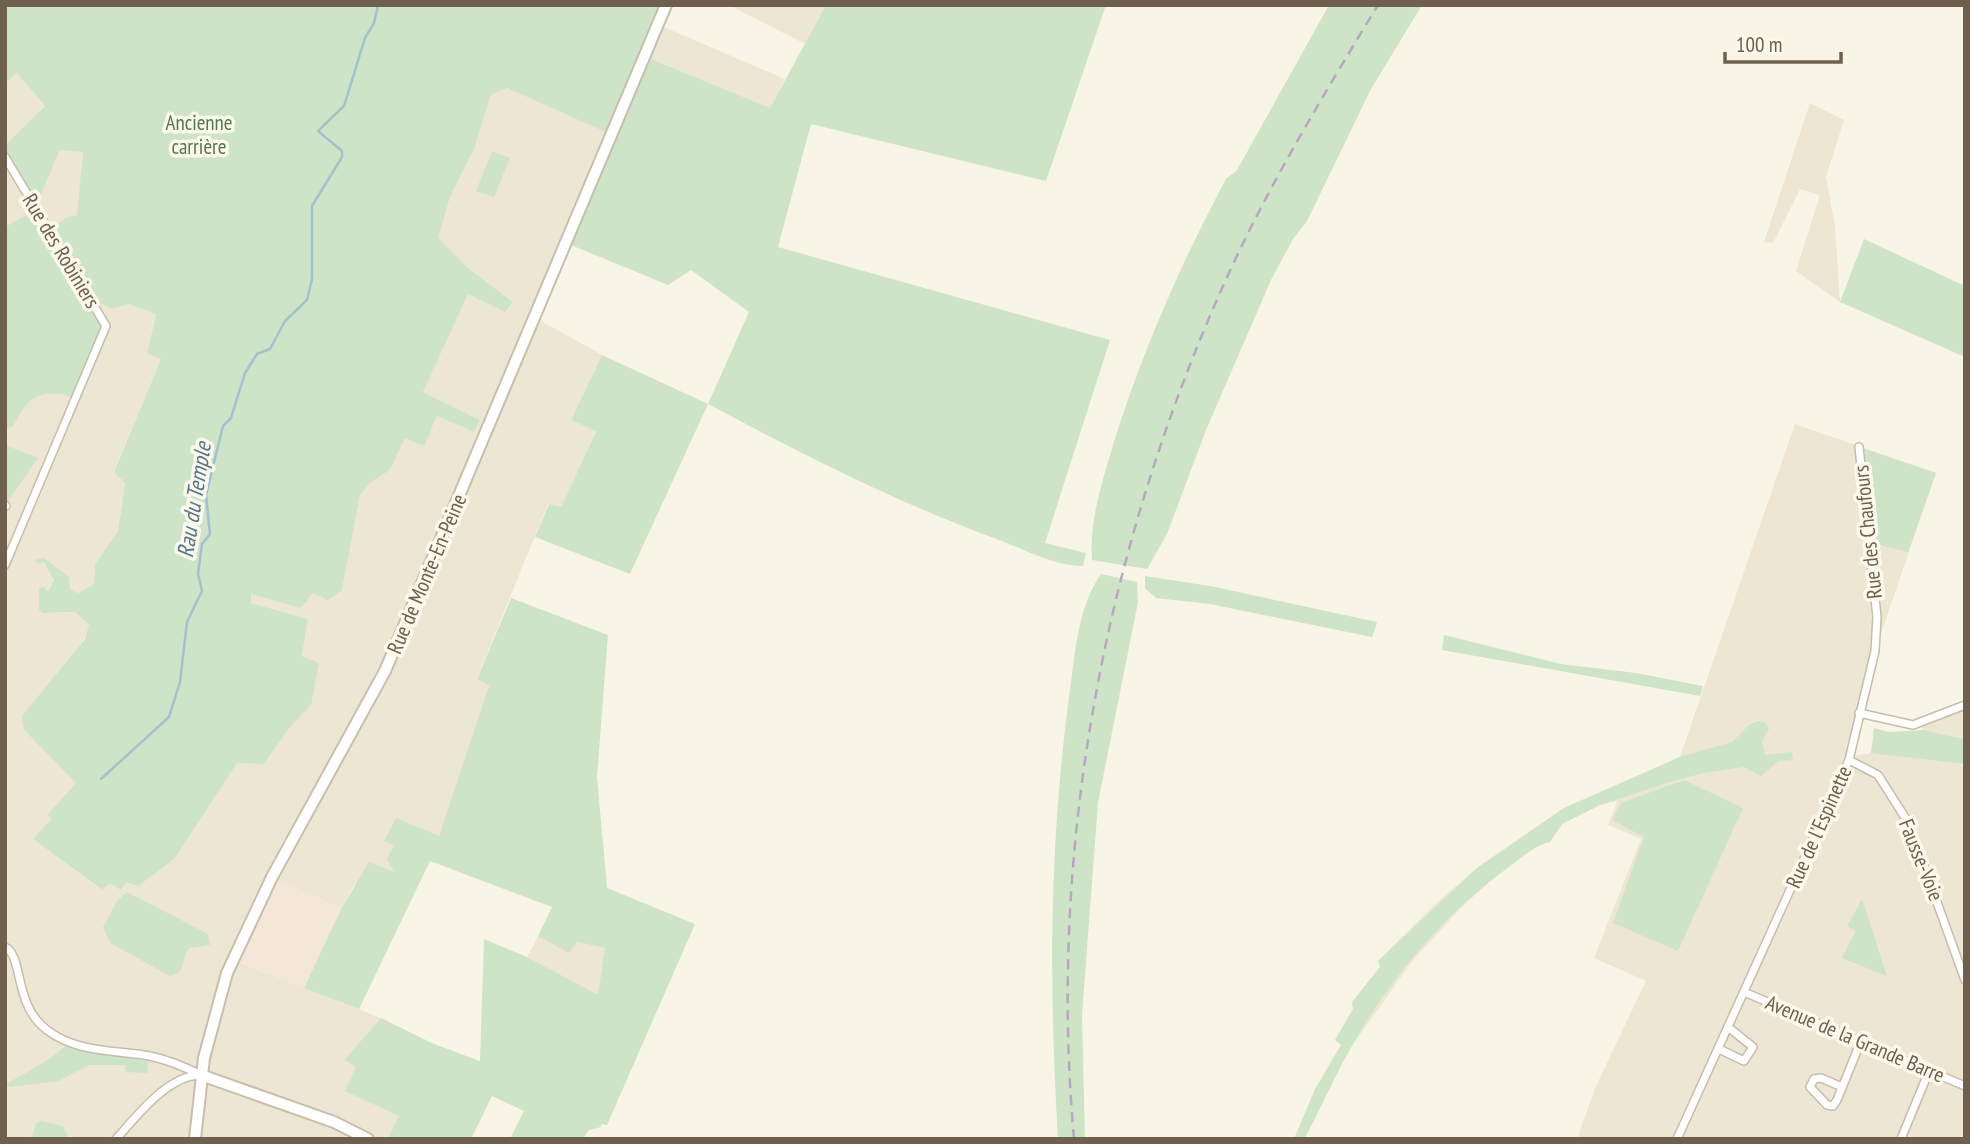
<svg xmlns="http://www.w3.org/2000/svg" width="1970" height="1144" viewBox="0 0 1970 1144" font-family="'PT Sans Narrow',sans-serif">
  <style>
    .residential { fill: #ece6d3 }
    .commercial { fill: #f5e7d8 }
    .green { fill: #cde4c7 }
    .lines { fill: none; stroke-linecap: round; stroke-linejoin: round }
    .stream { stroke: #a5c1d0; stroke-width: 2.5 }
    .street-casing { stroke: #c6bdac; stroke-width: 10 }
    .secondary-casing { stroke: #c9beaa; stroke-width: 14 }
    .street { stroke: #fff; stroke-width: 7 }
    .secondary { stroke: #fff; stroke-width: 10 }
    .rail { stroke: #baa6c1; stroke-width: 2.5; stroke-dasharray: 10 7; stroke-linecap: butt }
    .labels { text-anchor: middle; stroke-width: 7; stroke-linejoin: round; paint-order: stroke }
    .park-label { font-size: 21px; fill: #50794b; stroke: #fcf9ec }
    .street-label { font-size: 21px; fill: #6f604e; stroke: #fcf9ec }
    .water-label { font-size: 23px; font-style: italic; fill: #53778c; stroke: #fcf9ec }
  </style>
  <rect width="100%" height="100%" fill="#f9f5e6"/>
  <!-- residential -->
  <path class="residential" d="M666,5H674L664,27L785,79L770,108L644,56Z
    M729,5H826L805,44Z
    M17,73L45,106L5,145V83Z
    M507,88L611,134L536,318L602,355L571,420L596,430L561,507L548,504L477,678L489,684L439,836L394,845V873L354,885L341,909L272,877L234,960L381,1018L344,1060L356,1067L400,1116L388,1139H209L196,1135L195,1139H5V429L14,426L21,407L34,396L52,393L76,398L91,299L111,309L129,304L156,313L147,353L161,359L114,471L125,483L118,531L95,564L94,584L79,593L70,590L44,561L54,582L51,589L45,590L50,613L75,612L89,625L88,633L24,730L77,783L48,814L53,819L33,839L101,890L108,883L126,881L237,763L264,764L291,726L311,705L302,656L308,619L251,603V594L342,590L360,495L370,483L390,470L405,438L431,430L437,416L474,432L479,420L423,392L468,293L505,311L513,302L468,268L437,238L450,197L474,149L491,95Z
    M1810,103L1844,120L1826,177L1835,227L1840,302L1796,271L1820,195L1800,189L1773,243L1764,242Z
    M67,148L83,151L78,215L67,217L49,230L36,209L5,227V157L43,189L54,158L60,150Z
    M1795,424L1936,473L1875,651L1848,757L1871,753L1919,756L1961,762L1965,774V1139H1577L1596,1086L1646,981L1594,958L1641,839L1608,825L1617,801L1600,805L1562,824L1550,842L1540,844L1496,876L1463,906L1413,960L1349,1050L1335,1040L1353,1009L1352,1002L1380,967L1378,961L1433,906L1477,868L1564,808L1680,757Z
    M1965,705V739L1923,730L1921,723Z
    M538,936L569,952L577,942L606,948L598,996L527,957Z"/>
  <!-- commercial -->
  <path class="commercial" d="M272,877L341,909L304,988L233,959Z"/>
  <!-- green -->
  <path class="green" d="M5,5H666L644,56L770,108L826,5H1106L1046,181L811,124L778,247L1110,340L1045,543L1086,553L1083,566C1055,566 1028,551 1002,541C900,504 804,455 708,404L630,574L535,537L549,504L561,507L596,431L571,420L602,355L708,404L749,312L691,270L668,285L566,243L610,134L507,88L491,95L474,149L450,197L438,238L468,268L513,302L505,312L468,294L423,392L480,420L474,432L437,416L424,446L405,438L390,470L370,483L360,495L342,590L328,600L313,593L301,608L251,594V603L308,619L302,656L319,663L311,705L291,726L264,764L237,763L174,859L138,886L126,882L121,890L109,883L102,890L33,839L52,819L47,815L76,783L24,730L22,716L85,639L89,625L75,612L43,613L39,610V589L43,587L48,591L54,581L44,562L38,564L35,560L44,558L69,577L70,589L78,593L94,584L95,564L118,531L125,483L114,472L161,359L147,353L156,314L129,304L111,309L91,299L106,326L76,399C45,387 26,395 14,426L5,429V227L36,209L49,230L67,217L77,215L83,152L60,150L41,194L31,199L5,157V145L45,106L17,73L5,83Z
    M1329,5H1422L1371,89L1307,221L1293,239L1271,280L1206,430L1167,534L1147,569L1092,560C1089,520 1102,483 1113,445C1142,352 1180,265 1226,179L1237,170Z
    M492,151L510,158L494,197L476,191Z
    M1864,239L1965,286V357L1840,302Z
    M5,445L38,458L7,503L5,498Z
    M1859,447L1936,473L1908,552L1867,542Z
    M1101,574L1137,582L1138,602L1098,803L1082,1015L1085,1139H1058C1049,988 1049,847 1069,697C1075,657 1077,608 1101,574Z
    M1145,576L1210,586L1377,622L1372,637L1210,604L1156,598L1145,588Z
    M511,598L608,635L597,777L607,888L695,924L607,1125L601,1124V1127L589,1130L583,1139H510L524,1111L492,1096L471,1139H388L399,1116L345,1091L356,1067L344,1060L381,1018L434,1044L480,1061L484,939L527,957L598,995L605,948L577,942L569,953L538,936L552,907L430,861L359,1009L304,988L341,909L369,862L394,872L387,859L394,845L384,841L396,818L439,836L489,685L477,679Z
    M1444,635L1561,664L1636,673L1703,686L1700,696L1442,650Z
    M1758,721L1766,723L1769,729L1762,742L1765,755L1792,752L1793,760L1779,761L1761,776L1743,767L1703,773L1667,783L1600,805L1562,824L1550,842C1533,846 1519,859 1505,870C1442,915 1385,985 1348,1053C1332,1081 1320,1111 1304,1139H1294L1315,1089L1341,1045L1335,1040L1353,1009L1352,1002L1380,967L1378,961L1477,868L1564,808L1680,757L1732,742L1749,725Z
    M1874,728L1889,732L1923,730L1965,739V764L1871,753Z
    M1684,780L1743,808L1678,951L1613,923L1644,837L1612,820L1621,803Z
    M127,892L208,934L210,945L189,948C180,958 188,973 170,976L110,943L103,927L117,901Z
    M1862,899L1887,976L1842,958L1856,931L1847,926Z
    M68,1042L149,1056L147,1073L126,1072L125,1065H89L58,1081L9,1087L6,1084C24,1074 57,1057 68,1042Z
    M40,1121L63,1126L69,1139H31L36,1124Z"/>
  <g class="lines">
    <!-- stream -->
    <path class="stream" d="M101,779L169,717L180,682L187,622L202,591L198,574L202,544L210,534L206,495L223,426L231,418L245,373L257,354L270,349L285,321L307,300L312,279V206L342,157V151L318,131L344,106L365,38L374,23L378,5"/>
    <!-- street casing -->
    <g class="street-casing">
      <path id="street" d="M5,157L106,326L5,565
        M5,505L6,506
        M1859,713L1913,725L1965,705
        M1849,760L1878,775L1908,822L1965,980
        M5,947C24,956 13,1005 47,1030C77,1053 115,1050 150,1056C168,1060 185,1067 201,1075
        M1744,992L1965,1086
        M1719,1049L1744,1061L1753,1047L1728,1027
        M1842,1087L1821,1078L1814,1079L1810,1087L1827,1105L1833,1106L1837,1100L1861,1041
        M116,1139C137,1116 167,1076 200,1075
        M1677,1139L1849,760L1875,651L1877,617L1859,447
        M1901,1139L1929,1071"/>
    </g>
    <!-- secondary casing -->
    <g class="secondary-casing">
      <path id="secondary" d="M201,1075L334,1122L368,1139
        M195,1139L204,1058L227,973L272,877L385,671L666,5"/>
    </g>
    <!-- street -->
    <use href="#street" class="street"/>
    <!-- secondary -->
    <use href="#secondary" class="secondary"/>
    <!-- rail -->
    <path class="rail" d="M1074,1139C1047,840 1108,533 1234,262C1276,173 1327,89 1378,5"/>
  </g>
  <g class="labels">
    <!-- park labels -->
    <g class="park-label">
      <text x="199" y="130">Ancienne<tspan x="199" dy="24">carrière</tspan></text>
    </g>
    <!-- street labels -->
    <g class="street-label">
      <text transform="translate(61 251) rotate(59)" y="7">Rue des Robiniers</text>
      <text transform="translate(1868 532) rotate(-96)" y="7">Rue des Chaufours</text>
      <text transform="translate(427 574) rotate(-67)" y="7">Rue de Monte-En-Peine</text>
      <text transform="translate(1819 827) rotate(-66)" y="7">Rue de l'Espinette</text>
      <text transform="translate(1921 860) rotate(68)" y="7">Fausse-Voie</text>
      <text transform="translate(1855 1039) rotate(23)" y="7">Avenue de la Grande Barre</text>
    </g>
    <!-- water labels -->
    <g class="water-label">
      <text transform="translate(194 500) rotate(-81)" y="8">Rau du Temple</text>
    </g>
  </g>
  <!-- border -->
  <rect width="1970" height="1144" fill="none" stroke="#6f604e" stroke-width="14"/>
  <!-- scale -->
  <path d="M1725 52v10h116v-10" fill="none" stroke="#6f604e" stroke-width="3.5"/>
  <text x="1736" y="52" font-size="21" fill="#6f604e" stroke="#fcf9ec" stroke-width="5" paint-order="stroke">100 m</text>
</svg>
